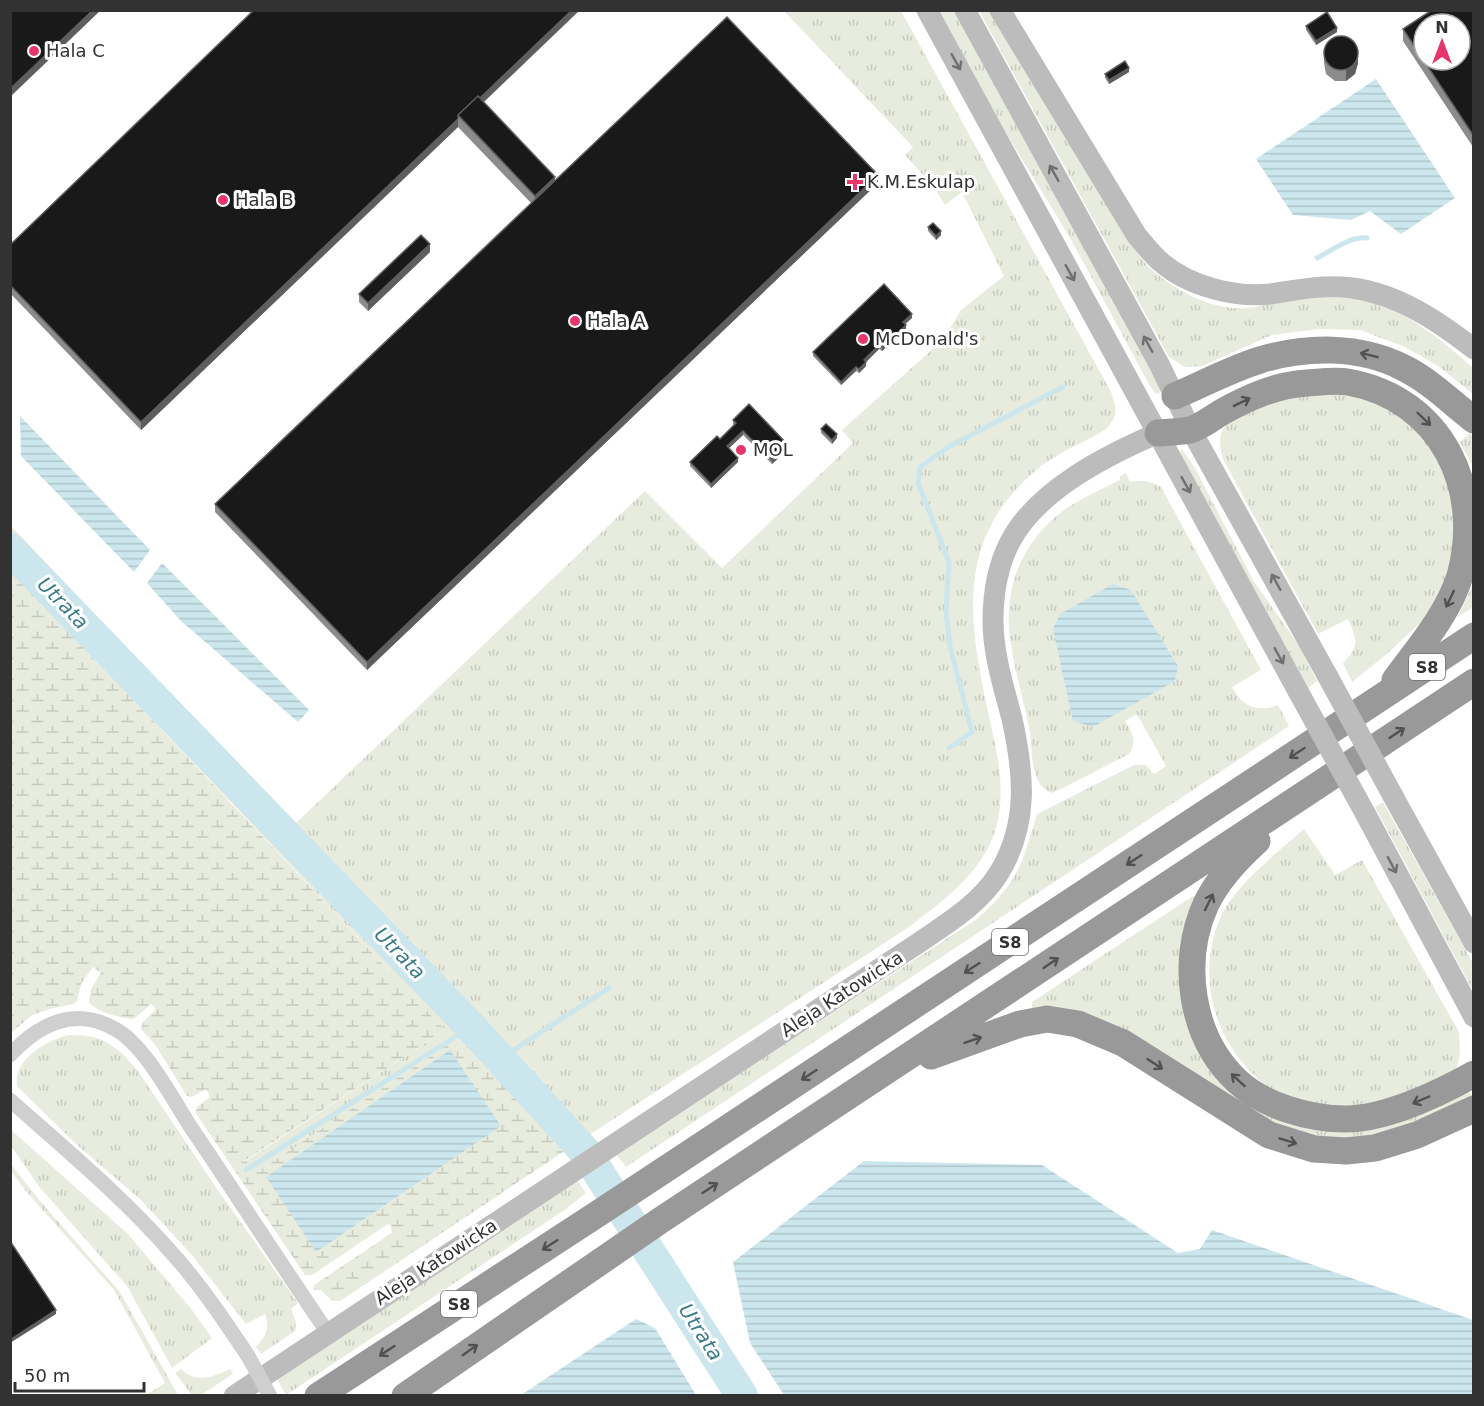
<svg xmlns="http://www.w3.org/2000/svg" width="1484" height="1406" viewBox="0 0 1484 1406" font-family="'DejaVu Sans',sans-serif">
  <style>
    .grass { fill: url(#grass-tufts) }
    .wetland { fill: url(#wetland-marsh) }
    .water { fill: url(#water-rules) }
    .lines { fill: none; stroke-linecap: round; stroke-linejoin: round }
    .stream { stroke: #cbe6ec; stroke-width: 5 }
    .river { stroke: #cbe6ec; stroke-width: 32 }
    .street { stroke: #cfcfcf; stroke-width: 15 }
    .secondary { stroke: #bcbcbc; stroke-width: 21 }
    .highway { stroke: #999; stroke-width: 27 }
    .street-bridge { stroke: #cfcfcf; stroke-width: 15 }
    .secondary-bridge { stroke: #bcbcbc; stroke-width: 21 }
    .wall { fill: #8c8c8c }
    .shaded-wall { fill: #5e5e5e }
    .building { fill: #191919; stroke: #5e5e5e; stroke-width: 1.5; fill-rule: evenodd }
    .oneway { stroke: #707070 }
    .oneway2 { stroke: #515151 }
    .poi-dot { fill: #e7366a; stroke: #fff; stroke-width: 2 }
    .labels { text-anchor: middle; stroke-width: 6; stroke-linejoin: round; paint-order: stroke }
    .shield { fill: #fff; stroke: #707070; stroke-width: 1.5 }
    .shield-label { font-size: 16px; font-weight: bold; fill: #323232 }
    .poi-label { font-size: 18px; fill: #323232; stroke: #fff; text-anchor: start }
    .street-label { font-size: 18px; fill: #323232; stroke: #fff }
    .water-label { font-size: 20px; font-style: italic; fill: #3a7b8a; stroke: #fff }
  </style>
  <defs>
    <pattern id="grass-tufts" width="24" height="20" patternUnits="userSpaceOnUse" patternTransform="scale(1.5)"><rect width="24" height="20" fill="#e8ecde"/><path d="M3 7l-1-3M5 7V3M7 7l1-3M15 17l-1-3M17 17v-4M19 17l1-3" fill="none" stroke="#c7cbbf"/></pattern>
    <pattern id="wetland-marsh" width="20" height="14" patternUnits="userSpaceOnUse" patternTransform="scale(1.5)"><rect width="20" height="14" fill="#e8ecde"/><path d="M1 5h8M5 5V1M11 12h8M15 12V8" fill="none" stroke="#c7cbbf"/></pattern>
    <pattern id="water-rules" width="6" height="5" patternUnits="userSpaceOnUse" patternTransform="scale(1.5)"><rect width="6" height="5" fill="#cbe6ec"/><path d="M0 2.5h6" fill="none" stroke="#afc6cb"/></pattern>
  </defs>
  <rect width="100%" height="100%" fill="#fff"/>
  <!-- grass -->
  <path class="grass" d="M784,11H901L1111,392C1117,409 1118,417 1105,430C1084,442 1060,452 1041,466C949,540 970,630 992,730C1001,769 1007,809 989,846C971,881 940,903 909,927L563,1152L460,1036L253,1176L244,1162L445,1030L11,568V526L295,824L645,491L722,568L853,443L842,430L943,340L961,310L1004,276L962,192L945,205L934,187L905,155L913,147Z
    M938,11H954L1155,379L1160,391L1159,394L1155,393L1150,386L1069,236L996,117Z
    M979,11H991L1129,241C1135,249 1141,259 1148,266C1173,290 1212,311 1247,308C1258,307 1268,304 1279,302C1306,298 1334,295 1361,300C1406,309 1440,339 1473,368V394L1438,366L1405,347L1360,330L1318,329L1272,335L1202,366L1185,367L1169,357Z
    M1290,392L1359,393L1409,418L1454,473L1460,532L1439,605L1388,653L1352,682L1343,663C1360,646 1357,640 1348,619L1318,634L1223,459C1214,428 1226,422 1251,410C1264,404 1277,398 1290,392Z
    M1470,433L1473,437V467L1460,442Z
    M1182,449L1195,468L1253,580L1300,647L1317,681L1308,688L1179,453Z
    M1126,473L1130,482C1143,480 1150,481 1161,487L1261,670L1232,687C1241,706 1258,713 1278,705L1289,726L626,1167L616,1154L977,919C990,907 1003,895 1012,880C1025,860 1030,836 1037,814L1134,765H1146L1154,774L1166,766L1137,714L1125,721C1132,733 1138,741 1129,754L1061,789L1051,793C1029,783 1033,752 1030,732C1024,700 1014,670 1010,638C1004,593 1019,549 1053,519C1072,502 1098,491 1120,480V476Z
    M1473,584V607L1458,617Z
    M1383,802L1473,963V991L1375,807Z
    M1304,829L1335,875L1362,860L1459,1032L1460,1053L1456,1072C1420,1087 1384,1109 1344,1109C1320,1110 1290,1103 1270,1090C1264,1086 1258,1079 1253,1074C1210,1033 1197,968 1222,914C1236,885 1279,851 1304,829Z
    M1193,896L1197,897L1188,1012L1284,1118L1466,1087L1472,1096C1423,1121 1371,1148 1314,1137C1302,1135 1290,1131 1278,1128L1032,1011V1002Z
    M69,1035C103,1034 117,1046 138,1071L215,1186L298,1303L291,1309L296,1322L295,1331L261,1354L256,1347C266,1336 270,1328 265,1314L246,1324L191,1254L141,1200L77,1145L17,1086C13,1059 47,1040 69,1035Z
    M10,1129L128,1234L192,1310L212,1338L172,1368L127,1286L40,1188L11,1146Z
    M10,1163L40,1201L120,1292L178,1395H146L165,1383L114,1290L24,1189L11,1171Z
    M577,1180L586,1193L566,1209L286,1395L276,1377Z
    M181,1369C195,1384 214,1377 230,1369L233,1374L201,1395H192L175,1373Z"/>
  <!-- wetland -->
  <path class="wetland" d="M11,570L445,1030L244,1161L253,1175L460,1036L563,1152L340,1301H332L321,1290H313L314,1285L392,1233L391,1226L388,1224L312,1275H305L195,1112L197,1107L210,1097L206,1089L192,1097L187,1096L156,1046L141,1029L143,1022L156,1009L151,1004L134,1019C120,1018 98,1013 89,1002L91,989L101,973L93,967L81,984L77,1001L73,1004L50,1009L32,1015L11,1033Z"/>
  <!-- water -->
  <path class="water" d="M1376,79L1455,198L1401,234L1370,211L1351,220L1293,215L1256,159Z
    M20,416L150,550L134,572L21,456Z
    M162,563L309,710L298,722L181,621L147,583Z
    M1113,584L1131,590L1178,666L1175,681L1093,727L1073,721L1053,629L1060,614Z
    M450,1050L501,1126L316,1252L266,1177Z
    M864,1161L1042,1165L1178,1253L1200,1249L1212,1230L1473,1320V1395H784L750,1343L733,1262Z
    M678,1285L707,1325L754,1395H728L689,1334L667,1292Z
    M636,1319L655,1328L696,1395H521Z"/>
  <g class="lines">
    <!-- stream -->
    <path class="stream" d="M1317,258C1331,251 1350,236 1367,238
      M949,748L972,732L950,646L946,611L949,562L918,483L920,467L950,446L1063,387
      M500,1059L609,988
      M246,1170L471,1027"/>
    <!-- river -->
    <path class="river" d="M10,549L471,1027L586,1153L742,1396"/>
    <!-- street -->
    <path class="street" d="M10,1055C39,1024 74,1006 115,1029C145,1045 173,1100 192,1129C238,1197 282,1266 328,1333
      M10,1100C65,1149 123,1197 171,1252C200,1284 224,1320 248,1356"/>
    <!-- secondary -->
    <path class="secondary" d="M927,10L1299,693
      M965,10L1159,364L1191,430L1327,675
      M1000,10L1137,236C1145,245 1153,256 1162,263C1189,286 1235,298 1270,294C1297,290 1324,284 1352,288C1398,294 1438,321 1474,349
      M1393,796L1474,943
      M1365,813L1474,1017
      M234,1396L917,944C946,924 980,904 999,873C1029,824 1024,773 1012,719C1004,688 993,654 993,621C993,595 998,565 1010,542C1037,490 1107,455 1158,433"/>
    <!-- highway -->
    <path class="highway" d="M1175,396C1203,384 1231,369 1260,360C1306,346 1360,345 1404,368C1430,381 1451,402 1474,420
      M1158,433C1168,432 1180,432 1190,430C1201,427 1212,418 1222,412C1249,397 1276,385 1307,383C1320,382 1336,380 1348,382C1442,399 1484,489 1460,576C1447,616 1419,647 1395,680
      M1257,841C1237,859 1218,879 1206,904C1180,961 1190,1037 1237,1081C1264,1106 1309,1119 1346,1119C1386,1119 1440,1093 1474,1074
      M931,1056L1020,1024L1047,1019L1078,1024L1123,1043L1269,1135L1314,1149L1346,1151L1375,1148L1417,1135L1474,1109
      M318,1396L599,1213L1474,636
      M405,1396L661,1220L1474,682"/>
    <!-- street-bridge -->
    <path class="street-bridge" d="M248,1356L270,1396"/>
    <!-- secondary-bridge -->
    <path class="secondary-bridge" d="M1327,675L1393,796
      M1299,693L1365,813"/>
  </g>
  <!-- wall -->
  <path class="wall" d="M1473,10V147L1403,41V29Z
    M1306,26L1337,32L1316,45L1306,30Z
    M1324,51L1358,63L1355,74L1346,81H1335L1326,74L1324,63Z
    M1129,72L1109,84L1105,78V74Z
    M484,102L555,180L878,183L367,670L215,512V504L531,203L458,127L141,430L10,293V245Z
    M928,227L941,235L936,240L928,231Z
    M430,252L368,311L359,302V294Z
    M912,318L905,324L906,329L882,351L879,349L866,362V366L859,373L856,371L841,385L813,356V352Z
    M733,420L788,449L772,464L743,435L729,448L738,462L711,488L690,466V462L720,439L734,425L733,424Z
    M821,429L837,438L832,444L821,433Z"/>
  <!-- shaded-wall -->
  <path class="shaded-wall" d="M93,10H101L10,97V89Z
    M572,10H580L464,121L460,117Z
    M1337,28V32L1316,45V41Z
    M1358,51V63L1355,74L1346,81V70Z
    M1129,68V72L1109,84V80Z
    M458,119V127L141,430V422Z
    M878,175V183L367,670V662Z
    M555,177V188L535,207V196Z
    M941,231V235L936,240V236Z
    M430,244V252L368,311V303Z
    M912,314V318L903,326V322Z
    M906,325V329L882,351V347Z
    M879,345V349L864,364V360Z
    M866,362V366L859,373V369Z
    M856,367V371L841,385V382Z
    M743,431V435L727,450V446Z
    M837,434V438L832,444V440Z
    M788,445V449L772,464V460Z
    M738,458V462L711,488V484Z
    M56,1310V1314L10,1343V1340Z"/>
  <!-- building -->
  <path class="building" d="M10,10H93L10,89Z
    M254,10H572L480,98L478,96L458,115V119L141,422L10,285V245Z
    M1432,10H1473V135L1403,29ZM1424,24H1460V60H1424Z
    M1327,12L1337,28L1316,41L1306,26Z
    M727,17L878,175L367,662L215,504Z
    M1324 53a17 17 0 1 1 34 0a17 17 0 1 1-34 0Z
    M1125,61L1129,68L1109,80L1105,74Z
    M478,96L555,177L535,196L458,115Z
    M933,223L941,231L936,236L928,227Z
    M421,235L430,244L368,303L359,294Z
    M884,284L912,314L903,322L906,325L882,347L879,345L864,360L866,362L859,369L856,367L841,382L813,352Z
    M749,404L788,445L772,460L743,431L727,446L738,458L711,484L690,462L717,436L720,439L736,423L733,420Z
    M826,424L837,434L832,440L821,429Z
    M10,1241L56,1310L10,1340Z"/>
  <!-- one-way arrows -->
  <defs><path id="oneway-shaft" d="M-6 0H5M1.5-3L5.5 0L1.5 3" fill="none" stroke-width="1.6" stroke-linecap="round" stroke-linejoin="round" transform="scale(1.5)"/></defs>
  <g class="oneway">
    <use href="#oneway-shaft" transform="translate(956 62) rotate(61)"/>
    <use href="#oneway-shaft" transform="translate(1054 173) rotate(-119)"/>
    <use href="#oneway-shaft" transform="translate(1070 273) rotate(61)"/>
    <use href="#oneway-shaft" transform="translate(1148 344) rotate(-119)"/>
    <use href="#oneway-shaft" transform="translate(1186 485) rotate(61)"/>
    <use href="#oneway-shaft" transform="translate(1276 582) rotate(-119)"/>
    <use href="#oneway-shaft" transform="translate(1279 656) rotate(61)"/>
    <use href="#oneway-shaft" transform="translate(1392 865) rotate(62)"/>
  </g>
  <g class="oneway2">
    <use href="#oneway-shaft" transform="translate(1369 355) rotate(-166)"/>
    <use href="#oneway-shaft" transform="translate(1242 402) rotate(-26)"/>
    <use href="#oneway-shaft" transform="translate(1424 419) rotate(44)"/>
    <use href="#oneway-shaft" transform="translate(1450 599) rotate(115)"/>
    <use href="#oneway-shaft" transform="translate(1397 733) rotate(-34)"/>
    <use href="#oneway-shaft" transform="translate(1297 753) rotate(147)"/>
    <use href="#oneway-shaft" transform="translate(1134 860) rotate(147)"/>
    <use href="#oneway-shaft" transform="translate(1209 902) rotate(-64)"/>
    <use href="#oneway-shaft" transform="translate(1051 963) rotate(-34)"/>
    <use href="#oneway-shaft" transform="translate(972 968) rotate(147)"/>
    <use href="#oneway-shaft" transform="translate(973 1040) rotate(-19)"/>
    <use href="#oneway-shaft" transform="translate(1155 1064) rotate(33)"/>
    <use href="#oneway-shaft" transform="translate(809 1075) rotate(147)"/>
    <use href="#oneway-shaft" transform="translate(1238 1080) rotate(-138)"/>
    <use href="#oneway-shaft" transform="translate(1421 1100) rotate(157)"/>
    <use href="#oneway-shaft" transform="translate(1288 1141) rotate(17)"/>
    <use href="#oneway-shaft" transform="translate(710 1188) rotate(-33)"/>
    <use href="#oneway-shaft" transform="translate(550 1245) rotate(147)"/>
    <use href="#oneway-shaft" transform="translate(470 1350) rotate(-35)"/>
    <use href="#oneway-shaft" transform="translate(387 1351) rotate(147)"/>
  </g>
  <!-- markers -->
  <g class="poi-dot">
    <circle cx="34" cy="51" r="6"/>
    <path d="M852 173h6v6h6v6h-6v6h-6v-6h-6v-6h6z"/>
    <circle cx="223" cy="200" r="6"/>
    <circle cx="575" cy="321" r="6"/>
    <circle cx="863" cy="339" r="6"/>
    <circle cx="741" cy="450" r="6"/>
  </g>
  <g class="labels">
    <!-- shield labels -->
    <g class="shield">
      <rect x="1409" y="654" width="36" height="26" rx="4.5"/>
      <rect x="992" y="929" width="36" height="26" rx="4.5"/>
      <rect x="441" y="1291" width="36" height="26" rx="4.5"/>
    </g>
    <g class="shield-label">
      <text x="1427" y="673">S8</text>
      <text x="1010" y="948">S8</text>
      <text x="459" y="1310">S8</text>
    </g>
    <!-- poi labels -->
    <g class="poi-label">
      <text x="46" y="57">Hala C</text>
      <text x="867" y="188">K.M.Eskulap</text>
      <text x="235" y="206">Hala B</text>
      <text x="587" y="327">Hala A</text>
      <text x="875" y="345">McDonald's</text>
      <text x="753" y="456">MOL</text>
    </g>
    <!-- street labels -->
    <g class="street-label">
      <text transform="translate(842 994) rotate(-33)" y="6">Aleja Katowicka</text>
      <text transform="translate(436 1262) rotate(-33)" y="6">Aleja Katowicka</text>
    </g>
    <!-- water labels -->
    <g class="water-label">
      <text transform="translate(63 603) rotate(46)" y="7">Utrata</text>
      <text transform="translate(400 953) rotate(46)" y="7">Utrata</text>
      <text transform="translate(701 1332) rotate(57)" y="7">Utrata</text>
    </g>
  </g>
  <!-- border -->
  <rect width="1484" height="1406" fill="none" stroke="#323232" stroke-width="24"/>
  <!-- north arrow -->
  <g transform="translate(1442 42)"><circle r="28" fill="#ffffff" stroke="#adadad" stroke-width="1.5"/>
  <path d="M0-4.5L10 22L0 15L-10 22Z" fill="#e7366a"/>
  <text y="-9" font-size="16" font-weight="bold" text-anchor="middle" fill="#323232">N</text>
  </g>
  <!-- scale -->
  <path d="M15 1382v9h129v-9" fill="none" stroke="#323232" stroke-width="3"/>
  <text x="24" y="1382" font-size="18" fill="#323232" stroke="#ffffff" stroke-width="4.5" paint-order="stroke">50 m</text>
</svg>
